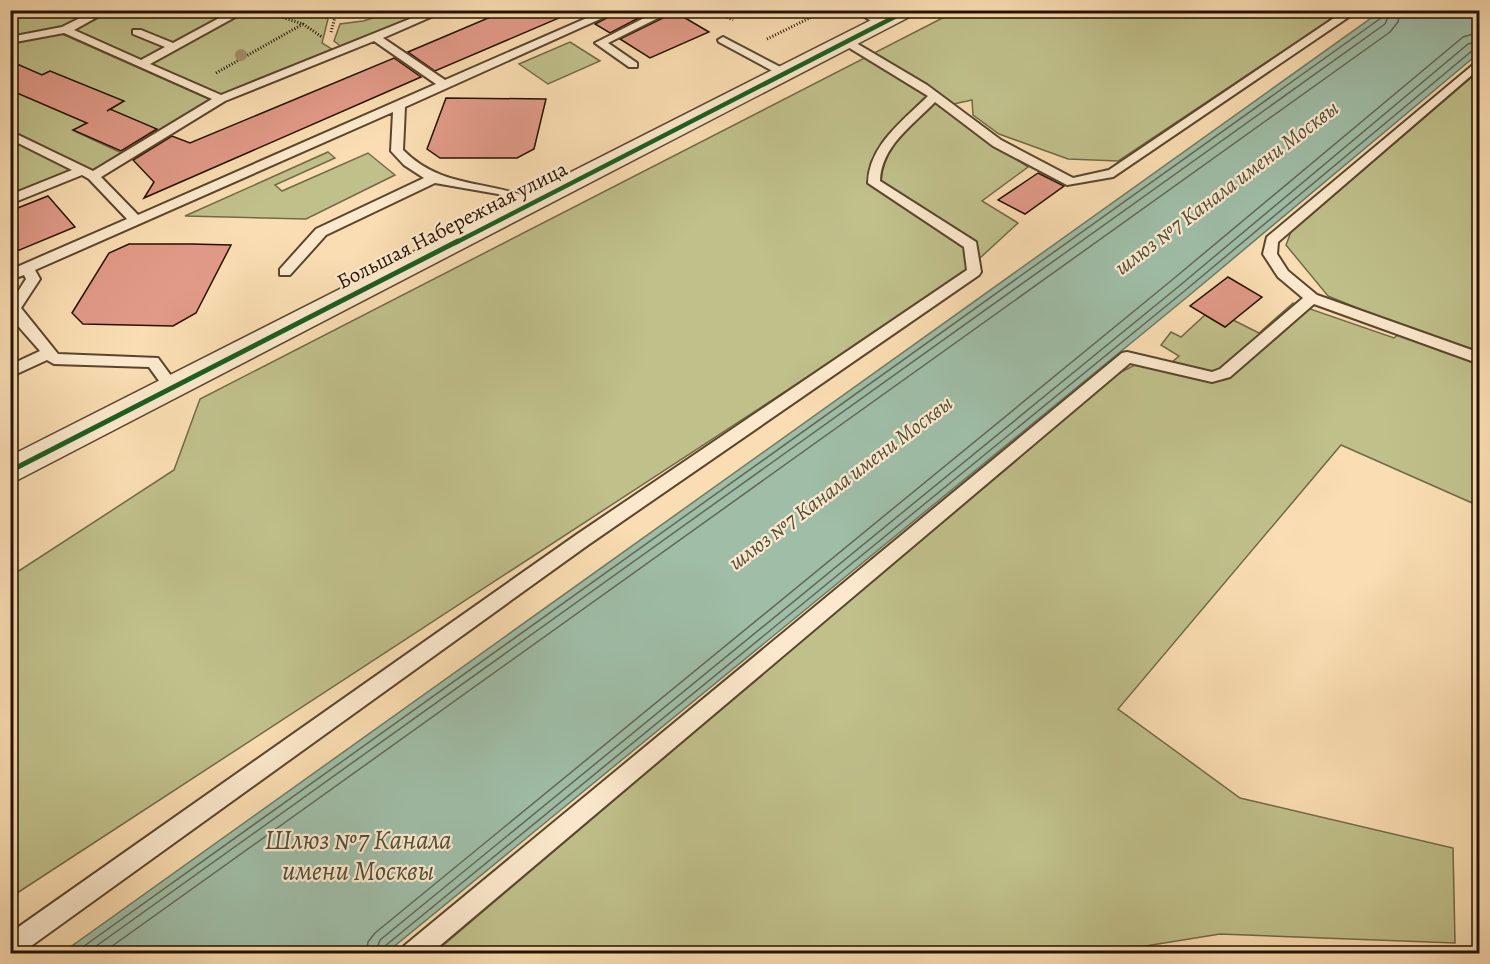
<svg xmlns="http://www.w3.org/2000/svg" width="1490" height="964" viewBox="0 0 1490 964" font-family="Alegreya,serif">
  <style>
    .green { fill: #c0c08b; stroke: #726946; stroke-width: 1.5 }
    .water { fill: #9fbda7; stroke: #6e7964; stroke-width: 1.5 }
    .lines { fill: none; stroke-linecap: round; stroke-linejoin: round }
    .shore { stroke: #626854; stroke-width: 1.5 }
    .building { fill: #e19a88; stroke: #251200; stroke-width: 1.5 }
    .service-casing { stroke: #5a452c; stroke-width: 4 }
    .minor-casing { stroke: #5a452c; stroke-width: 3 }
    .path { stroke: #251200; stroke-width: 3; stroke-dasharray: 1 2; stroke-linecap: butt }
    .service { fill: #fce9cd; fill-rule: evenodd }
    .minor { fill: #fce9cd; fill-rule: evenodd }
    .cycleway-far1-casing { stroke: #fce9cd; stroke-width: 8 }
    .cycleway-casing { stroke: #fce9cd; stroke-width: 9 }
    .cycleway-far1 { stroke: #1b5e20; stroke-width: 4.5 }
    .cycleway { stroke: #1b5e20; stroke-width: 5 }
    .tree { fill: #a38f6b }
    .labels { text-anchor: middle; stroke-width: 4.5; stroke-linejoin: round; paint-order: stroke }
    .street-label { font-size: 21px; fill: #251200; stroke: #fce9cd }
    .water-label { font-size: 22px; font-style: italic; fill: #504e3a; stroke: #fce9cd }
    .near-water-label { font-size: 27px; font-style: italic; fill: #504e3a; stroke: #fce9cd }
  </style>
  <rect width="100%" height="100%" fill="#faddb2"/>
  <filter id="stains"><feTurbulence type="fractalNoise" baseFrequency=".00333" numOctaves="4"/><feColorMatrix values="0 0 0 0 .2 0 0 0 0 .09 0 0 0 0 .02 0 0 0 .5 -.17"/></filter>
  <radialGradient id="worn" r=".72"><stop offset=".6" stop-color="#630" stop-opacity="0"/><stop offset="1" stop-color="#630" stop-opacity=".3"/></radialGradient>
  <!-- green -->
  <path class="green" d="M33,11H99L63,28L11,37L10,22Z
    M109,11H316L328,19L322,43L335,51L222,96L72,29Z
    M396,11H435L343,48L334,41L340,24L363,21Z
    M956,11H1343L1118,161L1068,159L999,134L973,115L972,100L940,107L1028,167L982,201L1018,223L956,280L11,897V576L174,470L200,399Z
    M62,34L211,100L162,132L109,110L123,101L50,71L42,75L11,62V42Z
    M570,42L600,61L548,84L519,64Z
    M1479,71V506L1341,445L1118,709L1240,798L1453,848L1455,943L1220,934L1096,954H433L1115,375L1135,365L1165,368L1179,356L1161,345L1171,332L1181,337L1205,315L1225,327L1233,320L1259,333L1293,303L1394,338L1406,328L1328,296L1286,245L1291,232Z
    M13,91L87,123L74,131L124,154L94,172L11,130Z
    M11,139L72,170L11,195Z
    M328,152L335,158L275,185L282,191L368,153L395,175L306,219L185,216Z"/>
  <!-- water -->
  <path class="water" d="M1381,11H1479V53L1186,298L386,953H62Z"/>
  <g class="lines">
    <!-- shore -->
    <path class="shore" d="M73,954L1381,18L1384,10
      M85,954L1385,24L1391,10
      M101,954L1390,32L1398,22L1400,10
      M366,954L368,942L375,933L1172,280L1463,37L1480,32
      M375,954L380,940L1178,287L1468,44L1480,41
      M382,954L385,946L1182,293L1473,50L1480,49"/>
  </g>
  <!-- building -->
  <path class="building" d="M507,10H598L584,17L575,11L435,71L408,52Z
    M622,10H654L610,33L595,24Z
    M675,12L709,32L650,58L620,39Z
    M394,58L421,77L144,198L154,182L133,160L172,136L190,143Z
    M10,61L42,75L50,71L124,101L107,111L110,109L157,129L121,151L73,130L87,123L10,90Z
    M446,98L546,99L534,149L517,158H440L427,149Z
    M1038,173L1064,186L1025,214L998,200Z
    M48,196L75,227L10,254V211Z
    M129,244H192L231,245L196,313L173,326L83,324L72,313L109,253Z
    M1228,277L1262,297L1225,327L1190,306Z"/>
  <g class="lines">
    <!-- service casing -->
    <g class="service-casing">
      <path id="service" d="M96,10H110L74,30L141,60L165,47L133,34V30H141L173,43L234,10H248L150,64L221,95L432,10H447L383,38L445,80L605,10H620L405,107L403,150C441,189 488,180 536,200V206H526L498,194L435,183L326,235L290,275H280V269L316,229L424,178L404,165L391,151L393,112L35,270L40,279L21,308L58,354L158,358L180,388L172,394L167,392L149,367L54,364L47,360L10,377V365L40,351C13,318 0,318 26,279L24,275L10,280V270L127,219L89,179L82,175L10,204V195L72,170L10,139V131L93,171L212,99L64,33L10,43V37L62,27ZM374,41L436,84L138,215L101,177L225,101Z
        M660,10H674L608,43L637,63V67H629L595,43Z
        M854,10H867L888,24L879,26Z
        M1346,10H1359L1113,177L1067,185L993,146L935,102C913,125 881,146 880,181L976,242L981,272L979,275L588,545L20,954H10V933L576,535L967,270L964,247L868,183C869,145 903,121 928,96L843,44V40H851L927,85L1001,140L1073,178L1109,170Z
        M723,37L788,71L790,73L780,75L719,42L718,40Z
        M1480,59V68L1278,242L1277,254L1288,271L1317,295L1480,353V364L1314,304L1230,377L1212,382L1130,363L430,954H401L404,946L1122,353L1127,352L1212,372L1220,369L1303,298L1278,277L1263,254L1267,237Z"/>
    </g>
    <!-- minor casing -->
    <g class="minor-casing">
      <path id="minor" d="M891,10H918L915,14L10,484V456Z"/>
    </g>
    <!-- path -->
    <path class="path" d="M714,10L733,20
      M263,11L303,24L322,37
      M331,32L337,10
      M767,39L826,10
      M216,73L303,24"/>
    <!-- service -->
    <use href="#service" class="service"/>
    <!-- minor -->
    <use href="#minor" class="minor"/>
    <!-- cycleway-far1 casing -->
    <g class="cycleway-far1-casing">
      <path id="cycleway-far1" d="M455,243L908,10"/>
    </g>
    <!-- cycleway casing -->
    <g class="cycleway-casing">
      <path id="cycleway" d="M10,471L458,241"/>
    </g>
    <!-- cycleway-far1 -->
    <use href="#cycleway-far1" class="cycleway-far1"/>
    <!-- cycleway -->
    <use href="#cycleway" class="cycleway"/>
  </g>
  <!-- trees -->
  <circle class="tree" cx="241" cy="55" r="6"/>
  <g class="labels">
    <!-- street labels -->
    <g class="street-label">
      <text transform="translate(452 225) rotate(-27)" y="7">Большая Набережная улица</text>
    </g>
    <!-- water labels -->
    <g class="water-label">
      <text transform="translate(1226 187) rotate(-37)" y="8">шлюз №7 Канала имени Москвы</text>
      <text transform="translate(840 482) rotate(-37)" y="8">шлюз №7 Канала имени Москвы</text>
    </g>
    <!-- near-water labels -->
    <g class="near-water-label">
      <text x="358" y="849">Шлюз №7 Канала<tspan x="358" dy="31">имени Москвы</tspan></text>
    </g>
  </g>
  <!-- margin -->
  <rect width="1490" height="964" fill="none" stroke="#faddb2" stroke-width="36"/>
  <rect x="12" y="12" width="1466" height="940" fill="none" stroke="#251200" stroke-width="3"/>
  <rect x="18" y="18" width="1454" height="928" fill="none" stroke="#251200" stroke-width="1.5"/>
  <rect width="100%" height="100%" filter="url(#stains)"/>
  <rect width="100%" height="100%" fill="url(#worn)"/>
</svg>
